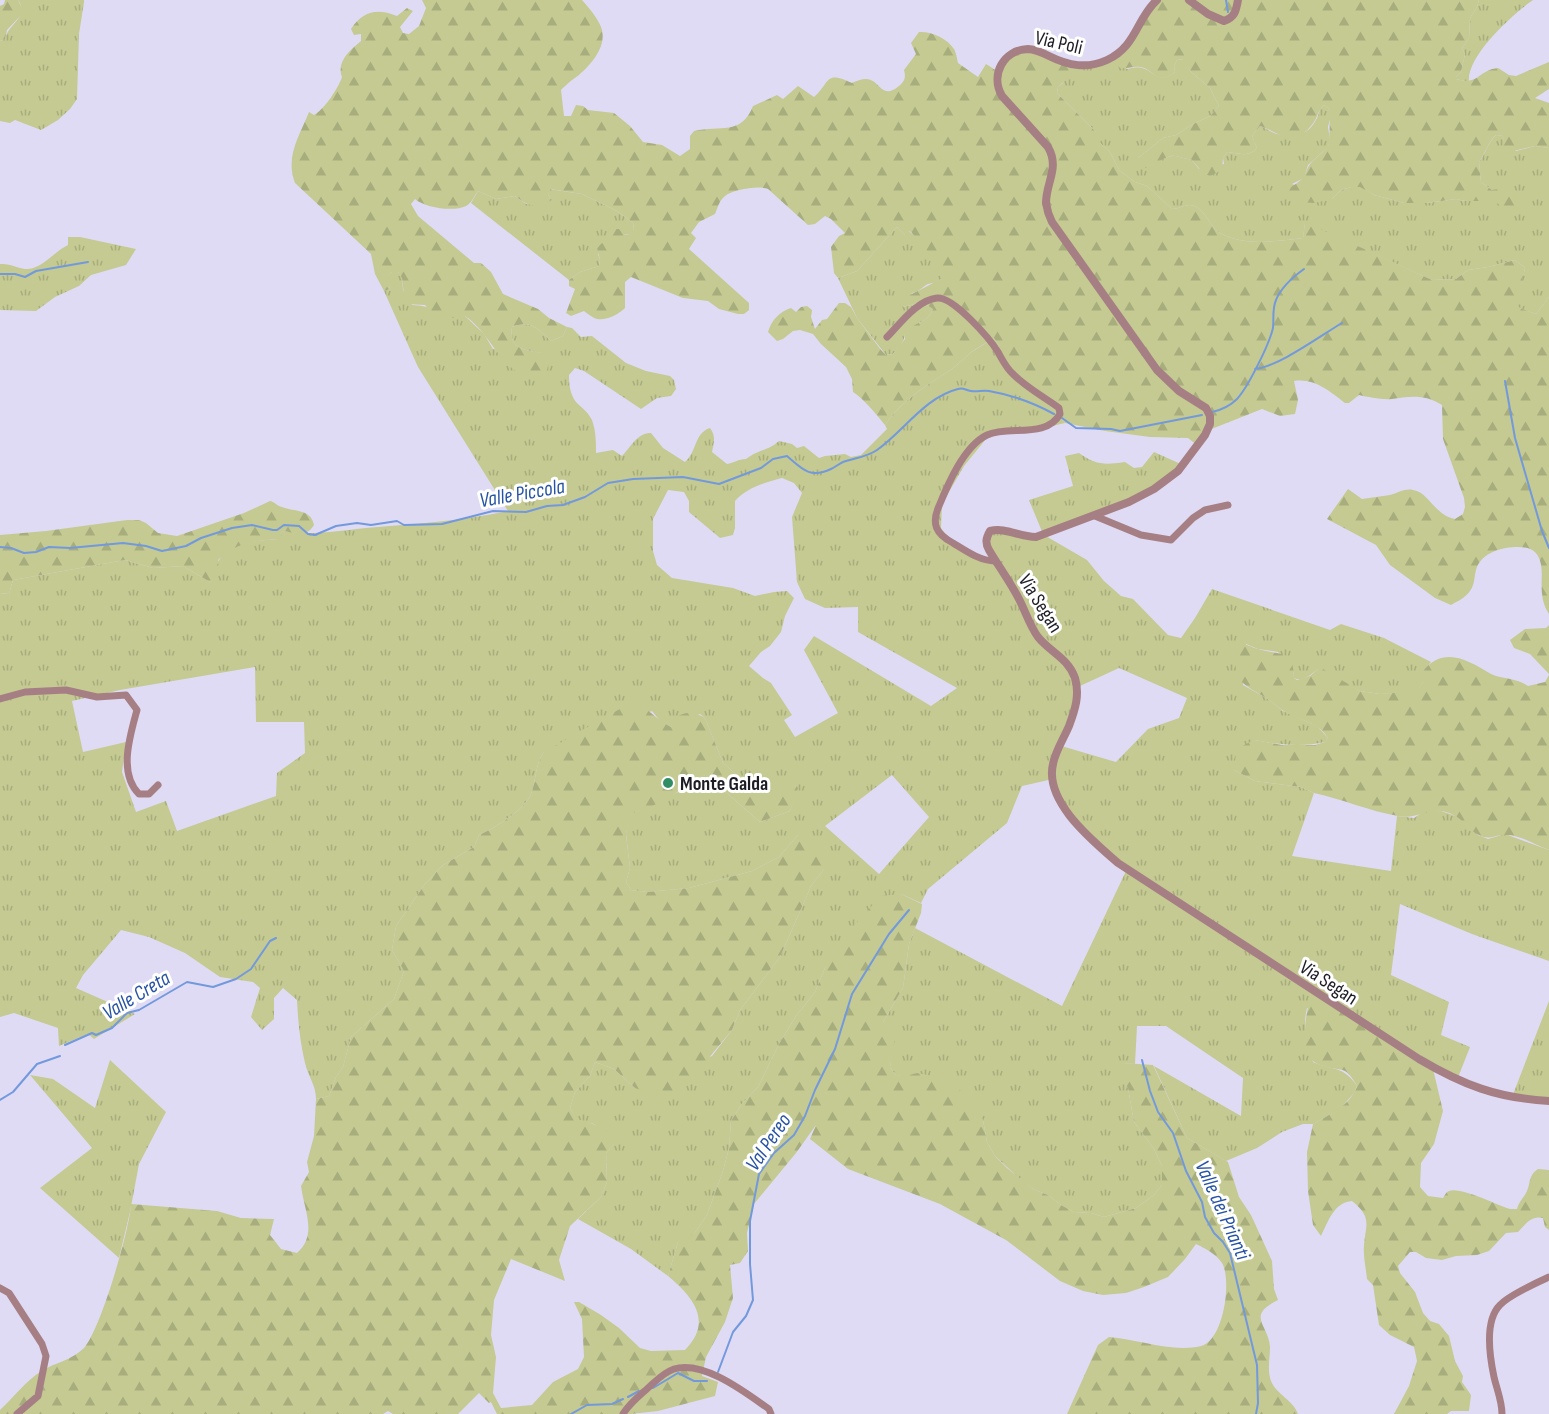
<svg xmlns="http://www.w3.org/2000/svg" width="1549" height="1414" viewBox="0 0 1549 1414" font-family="'Sofia Sans Condensed',sans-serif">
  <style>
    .grass { fill: url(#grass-tufts); fill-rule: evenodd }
    .forest { fill: url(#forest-firs) }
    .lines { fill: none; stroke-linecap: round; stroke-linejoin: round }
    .stream { stroke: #7399dd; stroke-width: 2 }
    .minor { stroke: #a67f84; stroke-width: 7 }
    .tertiary { stroke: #a67f84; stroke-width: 8 }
    .poi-dot { fill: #318d64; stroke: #fff; stroke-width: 2 }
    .labels { text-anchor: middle; stroke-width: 6; stroke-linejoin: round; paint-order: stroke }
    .street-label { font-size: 20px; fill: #1e1c25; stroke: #fff }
    .poi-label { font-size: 20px; font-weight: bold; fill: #1e1c25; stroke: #fff; text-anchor: start }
    .water-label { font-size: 21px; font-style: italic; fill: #2753a4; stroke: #fff }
  </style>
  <defs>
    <pattern id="grass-tufts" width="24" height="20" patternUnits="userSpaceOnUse" patternTransform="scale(1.5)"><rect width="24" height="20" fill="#c4ca91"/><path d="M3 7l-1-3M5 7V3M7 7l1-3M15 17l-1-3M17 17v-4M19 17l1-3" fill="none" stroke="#a8ad7d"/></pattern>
    <pattern id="forest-firs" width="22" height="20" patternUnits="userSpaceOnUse" patternTransform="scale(1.5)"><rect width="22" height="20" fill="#c4ca91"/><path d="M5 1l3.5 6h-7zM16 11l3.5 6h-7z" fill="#a8ad7d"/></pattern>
  </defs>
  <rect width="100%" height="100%" fill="#e0dbf5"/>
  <!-- grass -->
  <path class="grass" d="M18,0H84V2L79,34L77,99L70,109L58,120L41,130L15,120L10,123L0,121V41L5,39C8,24 30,17 18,0Z
    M1479,0H1533C1513,14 1466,56 1469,82L1456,79V77L1461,72L1465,54L1462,48L1469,38L1470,18L1477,7Z
    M1110,58L1127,69C1132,68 1137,66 1142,68C1154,71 1159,85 1175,72L1174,66L1177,60L1184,59L1190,71L1210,88L1219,106L1210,116L1193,124L1176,135L1163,138L1138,158L1149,166C1153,163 1166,157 1172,156C1177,155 1185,160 1191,159L1199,169L1224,164L1223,158L1227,152C1239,153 1248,158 1257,148L1252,136L1260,126C1266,128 1272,133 1277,134C1295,139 1309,135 1317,118C1320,112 1318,110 1324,105L1329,109L1331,115L1328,127L1330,140L1328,147L1308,165L1304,178L1292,184L1332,199L1341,190L1351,187H1361L1374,195L1404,203H1427L1456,199L1465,201H1493L1492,190L1481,182L1479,162C1486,154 1487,143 1496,135L1503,136L1504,142L1516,151L1535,146L1549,148V297L1536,314L1519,308L1516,305L1525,268L1515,260L1488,267L1468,270L1456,279L1432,280L1305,223L1303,238C1277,241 1245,247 1220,233C1209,226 1204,206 1190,205C1184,205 1178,209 1172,209L1147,186L1135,182L1119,170L1110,152L1100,143L1095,131L1057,93L1058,87L1063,83L1071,65Z
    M549,189L582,194L617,211L633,223L634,230L630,235L624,234L609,242L598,254L600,260L599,266L580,272L569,280L471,203L478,191L496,199L515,196L526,204L552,200L548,195Z
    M897,227L905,235V229C914,233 940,259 942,269C943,273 942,275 941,279C936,283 933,283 928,284C922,287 919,292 912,293L903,307L922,302L933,309C927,324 914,322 905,332C905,342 899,347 893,354L886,355L857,318L838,278L857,271Z
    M68,237H80L136,249L126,265L91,275L79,286L55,297L36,311L0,310V264C10,263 18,269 28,269C43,268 55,251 68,245Z
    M392,272H398L402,277L403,290L412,305C433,305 446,317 465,316L484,334L493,349L542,353C525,350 508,349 512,327C530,319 539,329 551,341L563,336L567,327L572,328L581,337L592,336L626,363L646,371L670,376L674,380L676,389L671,396L657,398L641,409L584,371L575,368L569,375C569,385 570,394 576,402C582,408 588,412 592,420C596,431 596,442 596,453L613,450L622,456C630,448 638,432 651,433L663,448L685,462C697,452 694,433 710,428C716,436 714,442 712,452L727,464C734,463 738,459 746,459C759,449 768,451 779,441L792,444L797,448L804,446L819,458L825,456L845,454L851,457L861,455L887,429L885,425C902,400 927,385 952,369C959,364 964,358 970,353C978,348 986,343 994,338L998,344L1002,365L1048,404L1065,423L1031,431L1002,433L986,439L964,466L942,504L941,528L953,544L991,561L990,533L1043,534L1029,500L1073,486L1065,456L1079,453C1096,465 1104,465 1125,462L1134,468L1142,467L1154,452L1183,465L1158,486L1044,535L1087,560L1104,581L1121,596L1133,599L1168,635L1181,638L1195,618L1212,589L1330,630L1341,624L1384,638L1431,662L1423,671V682L1417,692L1380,694L1360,691L1318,669C1311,675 1302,682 1294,678V673L1278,652L1258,649L1246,644L1243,685L1268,699L1283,711L1317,726L1328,738L1325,742C1304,747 1276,745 1255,740L1234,770L1255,781L1301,787L1314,793L1292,856L1391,871L1397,816L1414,818L1423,812L1438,810L1459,817L1478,835L1488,839L1505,834L1549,850V961L1472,934L1400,904L1391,975L1449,1002L1441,1035L1470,1047L1457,1080L1307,1008C1302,1027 1308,1043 1313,1062C1333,1071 1343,1065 1357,1086L1354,1093L1340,1109L1313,1124H1303L1282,1132L1257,1148L1226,1161L1187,1138L1154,1066L1241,1116L1243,1078L1166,1026H1137L1135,1064L1124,1063L1123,1080L1128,1088L1134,1122L1154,1149L1162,1166V1185L1154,1195L1136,1208L1104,1217L1091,1213L1074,1212L1061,1205L1048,1195L1033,1189L1022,1181L995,1156L987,1142L983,1120L918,1073L906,1077L896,1075L890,1068L891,1059L883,1022L903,988L909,944L915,928L1062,1006L1127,869L1059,803L1053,779L1022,786L1007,823L928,889L921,903L901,894L825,968L815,992L796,1016L779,1044L758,1087L741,1105L731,1121L729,1148L723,1171L707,1215L694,1234L678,1242L668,1276L631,1249L578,1219L601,1197L607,1182L606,1153L614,1144L594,1124L577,1120L570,1108L575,1092L590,1076L595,1062L614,1069L635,1088L712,1056L732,1030L740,1010L780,957L811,886L824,869L798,835L779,857L752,871L689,888L647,892L631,890L626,882L630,868L626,834L629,814C647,808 662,801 678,792C689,785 692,778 706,775L760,822L790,811L797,788L755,791L723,763L705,718L700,714L671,727L661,722L652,711L543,753C535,766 536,781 531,794C524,811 494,828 479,835L474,847L443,865L425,884L396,926L392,950L404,971L394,999L351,1037L343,1067L336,1077L329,1096L316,1099C316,1085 308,1076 305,1063C300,1042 298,1021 297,1000L283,988L274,998V1019L262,1030L251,1017L260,988L253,982L220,977L185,953L149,937L121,930L83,975L76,988L135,1014L94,1039L88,1034L59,1046L58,1028L14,1013L0,1017V593L9,594L13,580L125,560L153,568L183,566L210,582C213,575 215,565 219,560C233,540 258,541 279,539L283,531C311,536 337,531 366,528C414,524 461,521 508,511L418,367L384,291L390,289L386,276ZM782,478L794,483L802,493L792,517L797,582L805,599L825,608L858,607V632L957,688L931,706L814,636L804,650L838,713L795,737L784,720L792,715L771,683L763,678L749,666L761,652L770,646L781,632L785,616L794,598L787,591L774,592L755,596L733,588L672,578L657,565L653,551V519L668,490L684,492L689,501V512L720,538L733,535L735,528V501C746,488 766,482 782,478ZM255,667L256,722H304L305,753L277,773L276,796L177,831L166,801L136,812L122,772L126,742L83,752L72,701L120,690ZM1119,668L1187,698L1179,718L1148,729L1116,762L1058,745L1080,686ZM892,775L929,817L879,874L825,826Z
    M1549,1001V1099L1512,1097Z
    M110,1060L166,1112L139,1164L130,1212L119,1258L40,1188L92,1148L30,1075L53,1079L95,1108Z"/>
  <!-- forest -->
  <path class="forest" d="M5,0H18L24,12L7,30L5,39L0,41V6L4,4Z
    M422,0H582C589,8 597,17 601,27C608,45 592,64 579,75C572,80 568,83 561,90L564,116H571L576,105L583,106L588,110L614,113L630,126L643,142L662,145L680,156L690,149V136L694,131C720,125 741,136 753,106L777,95L783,99L798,86L814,97C831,82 824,70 852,83C856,81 862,79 866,79C880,79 881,101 899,86C905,81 906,77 904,70L916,54L911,43L919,32C931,31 947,38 954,49C956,52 957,59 958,63L978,77L986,64L997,71L1010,54L1025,49L1071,65L1068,78L1058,87L1057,93L1100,136V143L1110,152L1119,170L1135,182L1147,186L1172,209C1178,209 1184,205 1190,205C1204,206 1209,226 1220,233C1245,247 1277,241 1303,238L1305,222L1432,280L1456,279L1468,270L1488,267L1515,260L1525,268L1517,305L1520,308L1536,314L1549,297V614C1535,593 1547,572 1538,556C1534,549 1527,547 1518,547C1503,547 1481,552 1476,570C1474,577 1475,584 1470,591C1465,598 1458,601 1451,605L1435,598L1390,565L1376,545L1327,519L1348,489L1362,499C1371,498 1381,496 1390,495C1398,493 1405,488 1413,490C1429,492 1434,515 1455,519L1463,514L1465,507L1464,498L1443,439L1442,405C1426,394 1409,396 1392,399C1382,400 1368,397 1359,395L1349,403H1345C1329,391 1315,378 1294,381L1298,400L1295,414L1280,416L1262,409L1209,430L1198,446L1188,438L1150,437L1105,431L1065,423L1048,404L1002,365L998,344L994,338C986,343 977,348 970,353C964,358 959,364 952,369C927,385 902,400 885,425C877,415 863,398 853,392L852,379L846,367L821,344L813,334L800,330L793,331L783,339L777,341L768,332C771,321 780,311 791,308L796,312L801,307L807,306L812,310L811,317L815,329L822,320L827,319L839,303H845L851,307L857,318L881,350L886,355L893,354L905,339L904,332C914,322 927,324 933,309L922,302L903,307L901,302L906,297L941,279V267L911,232L905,230L906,236L897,227L857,271L838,278L834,273L831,247L839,236L845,233L831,219L825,216L815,224L808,225L768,189C759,185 732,190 725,196C719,201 718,207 715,214L699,222L691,233L696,238L689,249L749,303V310L744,314H738L719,309L708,301L683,298L631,277L625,282V308C619,314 606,321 597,319C593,318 588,314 584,311L571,316L566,313L575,289L569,286V280L580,272L599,266L600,260L597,248L602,243L609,242L612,229H619L623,234L629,235L634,230L633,223L617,211L582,194L550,189L548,195L552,200C535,208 531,208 515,196L496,199L478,191C474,196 472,203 466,206C454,212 425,208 415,199L411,204L418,216L474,263H481L491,272L503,294L538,309L549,318L567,327L563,336L551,341C539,329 530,319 512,327C508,349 525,350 542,353L549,362L547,370L541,379C501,378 494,335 465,316L439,320L425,305L405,304L402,278L398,272H392L387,276L390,289L384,291L375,274L371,254L295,183C285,157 299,137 309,112L314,115C324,110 339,87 342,77C336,62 350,50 361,41V34L354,35L351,29C363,11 377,8 397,16L407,8L413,11L400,27L403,33L409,34L419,26L426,8Z
    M1154,0H1479L1477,7L1470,18L1469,38L1462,48L1465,54L1461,72L1456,77V79C1479,86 1478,70 1498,68L1509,75L1516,76L1549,62V89L1535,98L1549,103V148L1535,146L1509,152L1504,149L1503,136L1496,135C1487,143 1486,153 1479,162L1481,182L1492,190L1505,188L1521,200L1515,214L1493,201H1465L1456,199L1427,203H1404L1374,195L1360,187H1351L1341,190L1332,199L1314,203L1288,201C1283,186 1298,186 1304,176C1307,172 1307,167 1311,163C1316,157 1324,152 1328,146C1330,143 1330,112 1329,109L1324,105C1318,110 1318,116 1314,122C1293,150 1285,135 1260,126L1252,136L1257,148C1248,158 1239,153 1227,152L1223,158L1222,170L1210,176L1204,174L1191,159C1185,160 1177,155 1171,156C1161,159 1152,165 1143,169L1139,165L1138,158L1163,138L1176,135L1193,124L1210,116L1219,106L1210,88L1190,71L1183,59L1177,60L1174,66L1175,72C1157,87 1153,68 1140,67C1134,66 1127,69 1120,68L1110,58L1128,44Z
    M270,501C275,502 277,506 282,507C295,512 311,509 314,525C306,538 296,533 283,531L280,539C253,541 239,541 218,560L219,575L210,582L183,566L153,568L125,560L13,580L9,594L0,593V535L46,531L127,520H139L146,523L158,533L177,536L244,513Z
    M1549,625V674L1530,654L1514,648L1510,640L1525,629L1546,628Z
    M1240,644C1247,644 1251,647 1258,649C1278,655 1294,649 1294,678L1297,680L1310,676L1318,669H1323L1360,691L1380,694L1417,691L1423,682V671C1439,651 1458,655 1479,667C1485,670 1490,674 1496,676C1508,679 1517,679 1528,686L1545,682L1549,675V850C1535,845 1521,835 1506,835C1495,834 1490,841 1479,835C1465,828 1464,817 1446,812C1427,807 1418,820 1398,816C1369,811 1342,799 1314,793L1301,787L1255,781L1234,770L1236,753L1244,745L1255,740L1282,745H1315L1325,742L1328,738C1319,724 1307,722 1293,716C1283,712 1275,704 1266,698C1240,682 1233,682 1236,648Z
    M639,706C652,711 658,721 671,727C673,724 674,721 676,718C684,710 698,713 705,718L723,763L755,791L771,790L793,781L798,788L790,811L760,822L706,775C691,779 683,789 670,797C657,805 644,809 630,814L626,835L630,868L626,882L631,890L647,892L689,888L752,871L779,857L798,835L809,839L825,854L824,869L811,886L780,957L740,1010L732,1030L693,1077L678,1090L656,1095L635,1088L614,1069L595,1062L590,1076L575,1092L570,1108L577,1119C592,1123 607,1128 617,1141L606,1153L607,1182L601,1197L570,1226L559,1260L565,1281L511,1259L494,1300L491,1335L496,1357L493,1393L501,1408L532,1405L553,1382L578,1369L584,1357L582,1319L574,1302H579L601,1315L619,1328L640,1348L651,1351L685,1350C714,1321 692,1296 668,1276L678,1242L674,1236L694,1234L707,1215L723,1171L729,1148L731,1121L741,1105L758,1087L779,1044L796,1016L815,992L825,968L856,923L881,896L901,894L922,904L921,913L909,944L903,988L883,1022L895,1037L890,1068L896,1075L906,1076L917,1073L948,1079L975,1104L983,1120L987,1142L995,1156L1007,1168L1033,1189L1048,1195L1061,1205L1074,1212L1091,1213L1104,1217L1136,1208L1154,1195L1162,1185V1166L1154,1149L1134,1122L1128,1088L1123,1081L1120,1069L1124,1063L1153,1065L1187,1138L1228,1162L1239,1197L1251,1215L1272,1261L1274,1289L1278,1300C1245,1316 1269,1325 1270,1347C1270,1358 1267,1370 1271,1381C1276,1394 1293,1400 1298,1414H1067L1098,1345L1109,1337C1138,1339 1172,1353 1201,1346C1224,1340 1232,1280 1222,1263C1215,1253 1206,1249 1196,1244L1185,1259L1168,1277L1144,1287L1126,1293L1103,1295L1083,1291L1060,1281L1006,1240L940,1204L848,1169L810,1139L816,1125L796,1153L754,1204L747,1233L748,1251L740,1263L730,1265L733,1298L725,1322L706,1357L702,1376L718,1382L715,1396L658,1411L631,1414H497L491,1402L489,1403L479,1393L458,1414H393L388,1411L383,1414H0V1410C12,1399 26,1381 40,1372C55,1362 71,1361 84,1348C100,1331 130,1229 131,1204L217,1211L241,1218L274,1219L270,1235L281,1249L297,1253C318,1235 304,1210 301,1186L309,1172L307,1162L314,1136L316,1099L329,1096L336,1077L343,1067L351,1037L394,999L404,971L392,950L396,926L425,884L443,865L474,847L479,835C494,828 524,811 531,794C536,781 535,766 543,753L603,718L620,709Z
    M1313,993L1433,1069L1443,1111L1434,1144L1421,1163L1420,1187L1428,1196L1443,1198C1445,1195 1446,1192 1449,1191C1460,1186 1497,1205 1510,1209H1517C1519,1201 1524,1198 1527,1191C1531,1182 1528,1176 1538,1169L1549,1170V1230L1545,1227L1543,1218C1531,1215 1526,1224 1518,1232L1506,1233L1489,1251L1477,1255L1456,1256L1442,1260L1426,1258L1416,1252H1410L1398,1266L1400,1273L1415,1292L1423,1313L1430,1321L1439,1324L1449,1336L1455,1361L1463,1376L1462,1382L1471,1395L1469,1411H1451L1447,1414H1394L1409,1386L1417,1361L1414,1347L1390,1335L1379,1325L1373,1285L1367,1279C1366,1268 1363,1256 1364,1245C1366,1224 1372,1217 1352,1201C1334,1202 1328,1222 1321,1236L1313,1225L1308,1191L1307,1152L1313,1124C1330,1114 1350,1106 1357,1086C1354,1081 1350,1074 1345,1071C1341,1069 1335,1069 1331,1068C1308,1063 1306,1056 1305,1035C1305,1019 1307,1008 1313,993Z"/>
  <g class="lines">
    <!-- stream -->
    <path class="stream" d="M1226,0L1228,12
      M0,274H15L25,277L36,271L88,262
      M1255,369C1278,367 1320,336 1342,323
      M1505,381L1515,438L1542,531L1549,548
      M1212,412C1221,410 1230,406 1237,399C1248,387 1269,345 1273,328C1274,319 1272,309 1276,300C1281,287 1293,277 1304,269
      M1062,418L1076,428L1111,429L1120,431L1202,415
      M0,547L11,548L24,553L36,552L49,547L70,548L123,543L146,546L162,551L186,546L201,538L232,528L252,525L273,530H277L284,525L299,526L308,534L315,535L336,526L357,523L371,525L397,521L404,525L442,524L493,511L526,512L547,506L563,505L585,497L608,483L633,479L683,477L719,484L761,468L773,459L787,456C802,469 810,479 831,469C835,467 839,464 843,462C855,458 867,457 877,450C903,432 925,397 958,389C963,387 965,390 971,391C977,392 983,390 989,391C1012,395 1034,403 1054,414
      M65,1045L92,1033L96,1035L112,1028L127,1013L139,1010L187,982L213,987L236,979L251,969L270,941L276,938
      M1142,1060L1150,1091L1158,1112L1173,1133L1186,1171L1202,1202L1205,1217L1214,1233L1223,1242L1230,1253L1257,1365L1258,1403L1256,1414
      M0,1100L13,1092L37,1064L60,1056
      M718,1372L733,1332L746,1316L753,1300L750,1264V1221L759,1174L774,1153L794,1135L805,1116L815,1090L835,1049L852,994L889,934L909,910
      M653,1388L678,1373L694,1381H707
      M628,1397L639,1391
      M571,1414L587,1405L612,1404L623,1399"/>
    <!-- minor -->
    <path class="minor" d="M887,337C900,324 917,300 937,298C953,296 990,339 998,352C1003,361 1006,368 1014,375C1027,388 1044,397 1059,408L1060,414C1046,439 1009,425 987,435C964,446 948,484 939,506C931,524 936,534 953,543C966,551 980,561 995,561
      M1095,516L1141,535L1171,540L1193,518L1205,510L1228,505
      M0,699L25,692L66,690L97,697L126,695L137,710C130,736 118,773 139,794H149L158,785
      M0,1288L9,1293L42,1344L46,1356L38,1396L17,1414
      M623,1414C630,1403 638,1397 648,1388C656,1381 664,1372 674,1369C704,1360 746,1393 769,1409L771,1414
      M1502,1414C1502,1401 1497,1390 1494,1377C1490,1358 1484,1321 1500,1305C1509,1295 1536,1283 1549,1277"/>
    <!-- tertiary -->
    <path class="tertiary" d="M1157,0C1136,19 1137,46 1107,60C1087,69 1069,66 1049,56C1043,53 1035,49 1028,49C1003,50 990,75 1002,96L1048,147C1060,168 1046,182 1046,203C1047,210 1049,216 1052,222L1157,370L1179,391L1206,408L1210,416V424L1205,435L1178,471L1154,489L1129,502L1036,537C1019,537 1006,527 990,531C986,538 985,543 989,550C999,567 1011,583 1020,601C1026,613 1030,626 1038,637C1050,652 1068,658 1075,678C1080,695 1075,710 1069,726C1064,738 1055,752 1053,764C1044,802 1093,841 1118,863L1419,1059C1463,1085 1497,1098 1549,1101
      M1189,0L1208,14L1224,21C1235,17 1236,11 1238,0"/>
  </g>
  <!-- markers -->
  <circle class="poi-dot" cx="668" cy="783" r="6"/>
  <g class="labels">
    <!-- street labels -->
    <g class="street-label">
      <text transform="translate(1059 42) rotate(13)" y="7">Via Poli</text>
      <text transform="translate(1041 603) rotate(58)" y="7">Via Segan</text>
      <text transform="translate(1329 982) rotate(33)" y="7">Via Segan</text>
    </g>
    <!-- poi labels -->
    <g class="poi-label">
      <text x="680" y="790">Monte Galda</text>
    </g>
    <!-- water labels -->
    <g class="water-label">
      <text transform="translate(522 493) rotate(-10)" y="7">Valle Piccola</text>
      <text transform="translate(136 995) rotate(-31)" y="7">Valle Creta</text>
      <text transform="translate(768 1142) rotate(-56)" y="7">Val Pereo</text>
      <text transform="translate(1223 1210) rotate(66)" y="7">Valle dei Prianti</text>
    </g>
  </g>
</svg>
